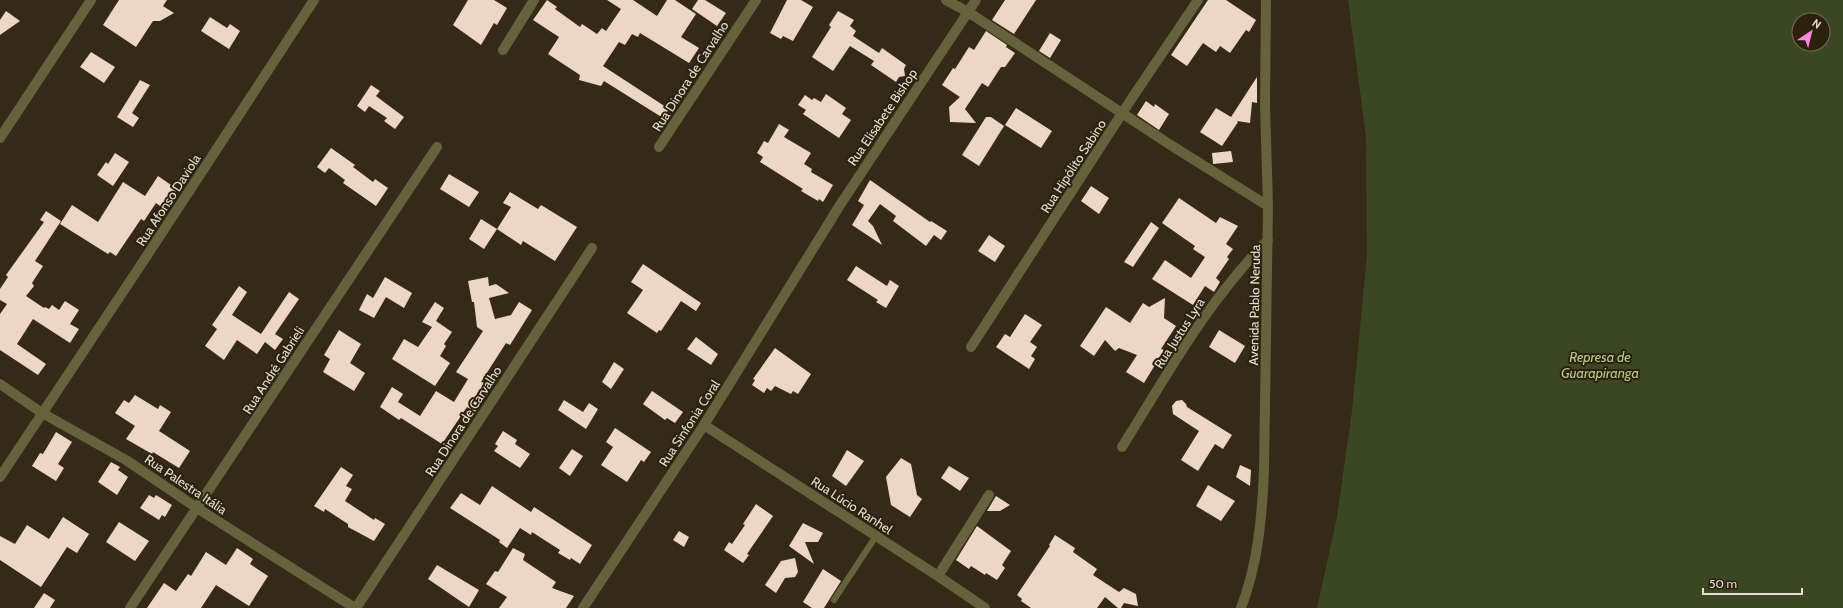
<svg xmlns="http://www.w3.org/2000/svg" width="1843" height="608" viewBox="0 0 1843 608" font-family="Cabin,sans-serif">
  <style>
    .water { fill: #3b4723; fill-rule: evenodd }
    .building { fill: #eed6c4 }
    .lines { fill: none; stroke-linecap: round; stroke-linejoin: round }
    .lane { stroke: #66623e; stroke-width: 6 }
    .street { stroke: #66623e; stroke-width: 10 }
    .labels { text-anchor: middle; stroke-width: 4; stroke-linejoin: round; paint-order: stroke }
    .street-label { font-size: 13px; fill: #e6dfd3; stroke: #2b210d }
    .water-label { font-size: 14px; font-style: italic; fill: #b5cc8d; stroke: #2b210d }
  </style>
  <rect width="100%" height="100%" fill="#352a17"/>
  <!-- water -->
  <path class="water" d="M1348,0H1843V608H1317L1337,517L1352,411L1367,255L1366,136ZM1799,20H1823V44H1799Z"/>
  <!-- building -->
  <path class="building" d="M119,0H167L163,6L174,13L160,21H153L136,47L103,25Z
    M468,0H494L507,8L497,25L494,23L481,45L453,25Z
    M547,0L557,7L555,9L580,27L582,24L597,34L602,28L606,31L621,9L607,0H633L657,16L667,0H675L696,14L681,37L699,48L689,63L640,33L638,37L632,34L625,45L619,42L603,66L669,109L663,118L604,81L601,86L579,80L580,75L548,54L559,37L533,20Z
    M698,0H705L726,13L717,26L692,9Z
    M787,0H801L813,7L793,41L783,36L781,39L770,33Z
    M1005,0H1036L1014,34L992,20Z
    M1208,0H1226L1256,20L1249,32L1246,30L1230,53L1220,46L1216,52L1203,43L1187,66L1171,55Z
    M6,11L20,21L0,35V20Z
    M838,11L854,20L850,26L856,31L853,36L879,53L882,48L906,65L904,69L905,76L899,77L896,82L871,65L874,61L850,46L833,71L812,57L831,27L829,25Z
    M210,17L227,28L230,24L240,31L229,49L201,31Z
    M986,31L1007,45L1006,47L1015,53L1005,67H1001L988,87L982,83L965,109L976,123L950,122L949,107L960,97L942,85L953,68L955,69L969,47L974,50Z
    M1050,33L1061,40L1050,58L1039,51Z
    M91,52L115,67L104,83L80,67Z
    M1257,77V103L1252,102L1250,123L1237,121L1238,122L1222,146L1200,132L1216,108L1231,117Z
    M140,80L150,85L132,113L139,118L133,127L117,117Z
    M371,85L380,91L376,96L404,117L395,129L384,121L387,118L369,106L365,112L357,106Z
    M826,94L846,108L842,114L851,120L839,138L803,114L806,110L798,105L805,95L812,100L814,98L821,102Z
    M1146,101L1154,107L1155,104L1169,114L1159,130L1137,115Z
    M1016,108L1052,131L1041,148L1005,125Z
    M986,117H991L1004,126L979,166L962,155Z
    M779,124L789,130L784,137L811,153L804,164L812,169L811,172L833,185L823,202L819,199L818,201L801,191L803,189L760,162L763,157L757,153L764,141L768,143Z
    M331,148L355,165L353,167L373,182L375,179L388,188L376,206L343,183L345,180L329,168L325,173L317,167Z
    M1231,151L1233,162L1213,164L1212,153Z
    M115,153L129,162L113,186L97,175L106,162L108,164Z
    M449,174L479,192L469,207L440,189Z
    M158,176L174,187L177,196L167,211L156,203L144,221L141,219L116,256L110,252L108,254L60,224L72,205L98,222L123,182L145,196Z
    M870,180L930,222L931,221L947,231L941,240L934,235L926,246L893,221L896,216L880,204L868,221L873,226L882,245L852,225L864,205L858,201Z
    M1091,186L1109,198L1099,214L1081,201Z
    M510,192L538,209L541,205L577,227L555,261L523,241L521,245L497,229L511,207L503,203Z
    M1179,198L1216,223L1220,217L1238,226L1226,244L1233,249L1227,257L1229,259L1216,278L1220,282L1214,292L1205,286L1193,305L1152,279L1165,260L1191,278L1205,257L1193,249L1195,246L1162,223Z
    M46,211L61,221L35,261L43,266L32,283L34,286L26,296L44,308L45,307L49,309L52,305L59,310L65,301L79,310L70,324L79,329L70,343L33,319L17,344L46,364L38,375L0,350V314L7,304L0,300V289L8,277L6,275L44,222L40,220Z
    M481,219L497,229L484,249L469,239Z
    M1151,222L1159,228L1133,267L1124,262Z
    M989,235L1005,246L995,262L978,251Z
    M643,264L701,303L696,311L681,301L661,331L659,330L657,333L627,313L643,290L631,282Z
    M856,266L887,286L890,280L899,286L886,308L876,302L878,300L847,280Z
    M385,277L412,293L404,308L386,297L374,318L359,310L367,294L373,298Z
    M488,277L489,286L496,284L509,293L489,298L495,319L511,315L519,302L532,310L510,345L506,343L481,382L493,385L475,412L467,407L442,444L401,418L399,420L380,407L392,387L403,394L398,402L420,416L436,391L454,402L468,379L456,372L483,331L477,327L474,302H472L468,281Z
    M239,286L247,292L232,315L261,334L289,292L299,299L275,334L283,339L275,350L265,342L257,354L237,340L224,360L205,346L217,329L212,325Z
    M1165,298L1164,318L1176,326L1161,349L1164,350L1144,383L1126,372L1137,355L1119,348L1115,351L1105,340L1094,356L1080,346L1106,307L1130,323L1143,303L1149,307Z
    M435,302L444,308L436,321L452,332L444,344L446,346L440,356L450,363L435,386L392,359L404,339L418,347L432,327L422,322Z
    M1025,314L1042,325L1030,342L1037,347L1031,356L1035,359L1029,369L996,347L1005,334L1010,337Z
    M339,330L361,344L350,363L365,373L354,391L323,372L330,359L324,355Z
    M1219,330L1245,346L1235,363L1209,347Z
    M696,337L718,354L711,365L687,349Z
    M775,348L811,374L798,394L793,391L791,394L775,386L771,391L767,388L764,393L752,385L755,380L753,379Z
    M614,362L624,369L611,389L602,382Z
    M272,368L279,373L266,392L260,387Z
    M652,391L683,412L675,423L667,418L665,420L643,404Z
    M135,395L158,409L160,405L171,412L159,431L190,451L179,468L153,452L152,454L126,439L135,426L115,413L124,400L129,403Z
    M564,400L583,412L589,403L598,409L586,429L558,410Z
    M1182,400L1186,404L1187,407L1232,435L1223,449L1215,444L1198,471L1181,460L1199,431L1173,414L1172,406L1176,401Z
    M615,428L651,452L644,462L641,460L627,482L601,465L613,447L606,442Z
    M503,431L517,440L515,444L530,454L520,468L494,451L498,446L495,444Z
    M56,432L72,442L58,464L64,468L56,481L32,466L40,453L43,454Z
    M572,449L583,456L570,476L559,468Z
    M847,450L864,461L846,486L832,476Z
    M901,458L911,464L917,495L922,499L910,517L891,505L886,477Z
    M111,462L120,467L118,470L128,477L117,495L98,482Z
    M1240,465L1251,470L1250,486L1236,477Z
    M949,466L969,478L960,491L941,478Z
    M341,467L353,475L346,486L352,489L345,501L374,520L375,518L385,524L374,541L348,527V524L325,509L324,512L314,506Z
    M1208,485L1235,501L1221,521L1196,506Z
    M492,486L531,512L534,507L592,545L580,564L571,558L570,560L558,553L560,550L532,532L531,535L520,528L507,548L499,542L500,540L450,508L461,493L480,505Z
    M149,495L154,498L156,495L172,505L165,517L162,515L159,520L140,508Z
    M996,496L1010,505L1000,511H987Z
    M756,504L773,516L747,554L749,555L743,563L724,550L729,542L732,544L745,525L743,524Z
    M63,517L89,534L77,553L67,547L41,587L0,560V536L15,544L27,525L49,539Z
    M119,522L149,541L135,561L106,542Z
    M803,523L823,533L818,542H805L814,564L789,546Z
    M977,526L1011,551L1002,565L1005,568L997,580L986,573L985,575L971,566L969,569L956,560Z
    M679,531L689,537L684,547L673,540Z
    M1055,535L1075,548L1073,552L1097,569L1093,575L1119,592L1124,588L1136,594L1138,606L1124,603L1121,608H1118L1105,597L1097,608H1031L1021,601L1022,599L1017,595L1050,546L1049,545Z
    M237,548L253,559L250,564L268,576L249,606L216,585L201,608H147L164,583L176,591L188,574L191,576L206,552L226,565Z
    M513,548L525,554L523,560L556,582L552,588L574,596L566,608H499L507,597L486,584L495,571L498,572Z
    M795,558L798,572L795,577L785,578L776,593L765,585L781,561Z
    M437,565L479,590L469,607L428,579Z
    M823,569L841,581L824,608H812L803,602Z
    M44,593L55,600L50,608H34Z"/>
  <g class="lines">
    <!-- lane -->
    <path class="lane" d="M834,600L876,536"/>
    <!-- street -->
    <path class="street" d="M946,0L968,12L1169,144L1268,206
      M503,50L534,0
      M0,138L91,0
      M659,147L756,0
      M971,347L1130,101L1198,0
      M0,384L42,413L126,460L197,508L355,608
      M704,425L938,576L985,608
      M1122,447C1167,375 1208,300 1268,240
      M0,477L152,248L314,0
      M938,576L989,495
      M130,608L437,147
      M356,608L592,248
      M583,608L704,425L840,205L976,0
      M1241,608C1258,564 1262,517 1264,470L1268,206L1265,105L1266,0"/>
  </g>
  <g class="labels">
    <!-- street labels -->
    <g class="street-label">
      <text transform="translate(690 76) rotate(-57)" y="5">Rua Dinora de Carvalho</text>
      <text transform="translate(882 117) rotate(-56)" y="5">Rua Elisabete Bishop</text>
      <text transform="translate(1073 166) rotate(-57)" y="5">Rua Hipólito Sabino</text>
      <text transform="translate(168 200) rotate(-57)" y="5">Rua Afonso Daviola</text>
      <text transform="translate(1254 305) rotate(-89)" y="5">Avenida Pablo Neruda</text>
      <text transform="translate(1179 333) rotate(-57)" y="5">Rua Justus Lyra</text>
      <text transform="translate(273 370) rotate(-57)" y="5">Rua André Gabrieli</text>
      <text transform="translate(463 421) rotate(-57)" y="5">Rua Dinora de Carvalho</text>
      <text transform="translate(689 423) rotate(-57)" y="5">Rua Sinfonia Coral</text>
      <text transform="translate(186 484) rotate(34)" y="5">Rua Palestra Itália</text>
      <text transform="translate(852 505) rotate(33)" y="5">Rua Lúcio Ranhel</text>
    </g>
    <!-- water labels -->
    <g class="water-label">
      <text x="1600" y="362">Represa de<tspan x="1600" dy="16">Guarapiranga</tspan></text>
    </g>
  </g>
  <!-- north arrow -->
  <g transform="translate(1811 32) rotate(35)"><circle r="19" fill="#2b210d" stroke="#766d5c"/>
  <path d="M0-3L7 15L0 10L-7 15Z" fill="#fc86e3"/>
  <text y="-6" font-size="11" font-weight="bold" text-anchor="middle" fill="#e6dfd3">N</text>
  </g>
  <!-- scale -->
  <path d="M1703 588v6h99v-6" fill="none" stroke="#e6dfd3" stroke-width="2"/>
  <text x="1709" y="588" font-size="12" fill="#e6dfd3" stroke="#2b210d" stroke-width="3" paint-order="stroke">50 m</text>
</svg>
